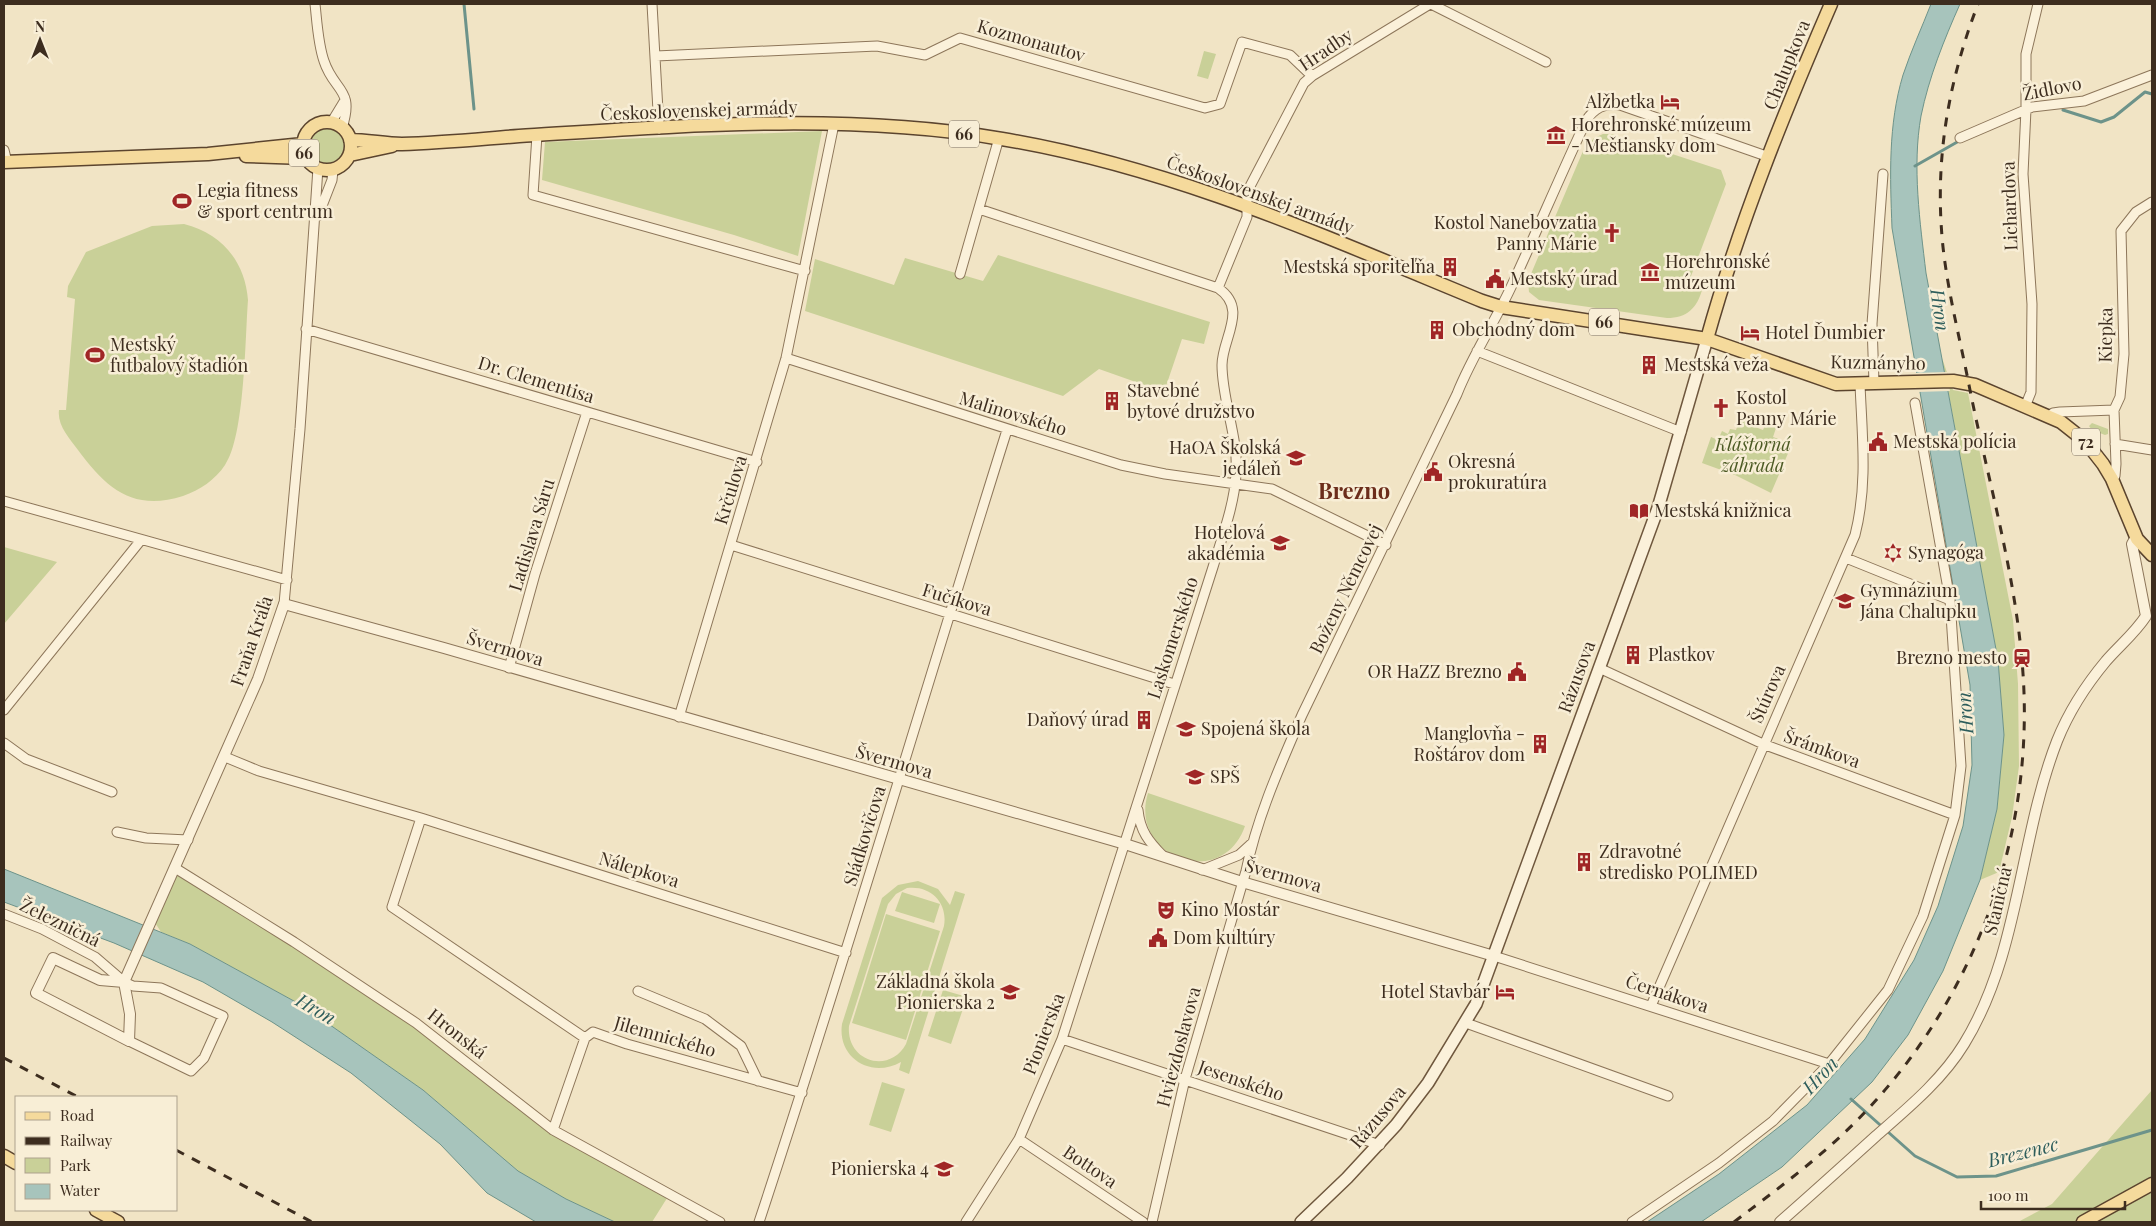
<svg xmlns="http://www.w3.org/2000/svg" width="2156" height="1226" viewBox="0 0 2156 1226" font-family="'Playfair Display',serif">
  <style>
    .green { fill: #c9d098; fill-rule: evenodd }
    .water { fill: #a7c4bc; stroke: #6d938a }
    .pier { fill: #f1e4c5 }
    .lines { fill: none; stroke-linecap: round; stroke-linejoin: round }
    .stream { stroke: #6d938a; stroke-width: 3 }
    .minor-casing { stroke: #8d765a; stroke-width: 11 }
    .tertiary-casing { stroke: #8d765a; stroke-width: 12 }
    .secondary-casing { stroke: #6f573d; stroke-width: 14 }
    .primary-casing { stroke: #5b442e; stroke-width: 15 }
    .minor { stroke: #fbf1da; stroke-width: 9 }
    .tertiary { stroke: #fbf1da; stroke-width: 10 }
    .secondary { stroke: #fbf1da; stroke-width: 11 }
    .primary { stroke: #f5da9c; stroke-width: 12 }
    .rail { stroke: #3d2d1f; stroke-width: 3; stroke-dasharray: 9 9; stroke-linecap: butt }
    .labels { text-anchor: middle; stroke-width: 5; stroke-linejoin: round; paint-order: stroke }
    .shield { fill: #f8eed6; stroke: #756756; stroke-width: 1 }
    .shield-label { font-size: 16px; font-weight: bold; fill: #3d2d1f }
    .street-label { font-size: 18px; fill: #3d2d1f; stroke: #f8eed6 }
    .poi-label { font-size: 18px; fill: #3d2d1f; stroke: #f8eed6; text-anchor: start }
    .park-label { font-size: 18px; font-style: italic; fill: #4c5a24; stroke: #f8eed6 }
    .water-label { font-size: 19px; font-style: italic; fill: #2d5d5b; stroke: #f8eed6 }
    .district-label { font-size: 22px; font-weight: bold; fill: #6c2d1b; stroke: #f8eed6 }
  </style>
  <rect width="100%" height="100%" fill="#f1e4c5"/>
  <!-- green -->
  <path class="green" d="M1204,51L1216,54L1208,79L1197,76Z
    M309 145a18 18 0 1 1 36 0a18 18 0 1 1-36 0Z
    M822,131L798,256L734,235L542,180L545,142Z
    M1603,134H1611L1721,170L1726,184L1688,284L1702,290C1697,308 1687,318 1667,318L1539,300L1529,292L1528,281L1583,151L1594,138Z
    M184,224C221,233 245,261 248,300C245,339 245,436 225,465C215,480 200,490 183,496C133,512 106,488 78,450C69,438 57,425 59,410H66L75,299L67,297L68,286L86,252L152,226Z
    M998,255L1210,322L1204,344L1182,339L1164,392L1099,369L1063,396L805,311L815,259L894,285L905,258L983,281Z
    M1942,358L1953,390L1968,393L2013,620L2018,684L2019,766L2012,817L1999,872L1980,880L1997,809L2004,735L1998,660Z
    M1741,416H1753L1750,425L1763,430L1767,421L1777,425L1773,437L1792,444L1771,493L1735,475L1702,463L1711,437L1718,440L1722,431L1728,434L1730,429L1736,430Z
    M2092,423L2108,429V434L2105,435L2092,430L2089,426Z
    M4,547L57,562L4,624Z
    M1148,793L1245,826C1222,892 1128,857 1148,793Z
    M175,868L416,1023L553,1130L669,1195L652,1222H615L566,1199L518,1171L423,1090L303,1006L190,944L161,932L152,918Z
    M918,881L938,889L950,905L955,891L965,894L909,1074L899,1070L901,1062C871,1079 837,1058 842,1024L882,898L898,885ZM907,888C931,885 948,903 944,926L906,1044C889,1075 846,1061 849,1026L888,904L896,894Z
    M902,892L940,904L934,923L895,911Z
    M886,914L940,931L906,1040L852,1023Z
    M943,990L967,997L951,1044L928,1036Z
    M882,1082L905,1089L891,1132L869,1125Z
    M2152,1090V1222H2018L2052,1204Z"/>
  <!-- water -->
  <path class="water" d="M1931,4H1960C1944,40 1929,77 1921,116C1912,167 1920,222 1926,273L1998,660L2004,735L1997,809L1980,880L1943,971L1908,1035L1872,1082L1782,1167L1701,1222H1647L1719,1174L1807,1105L1865,1039L1914,960L1938,906L1963,826L1972,765L1970,685L1892,228C1890,176 1888,125 1903,75C1911,51 1922,27 1931,4Z
    M4,869L190,944L303,1006L423,1090L518,1171L566,1199L615,1222H536L487,1193L440,1144L351,1073L272,1022L203,982L114,943L4,902Z"/>
  <!-- pier -->
  <path class="pier" d="M1947,372L1950,391L1917,392L1913,373Z"/>
  <g class="lines">
    <!-- stream -->
    <path class="stream" d="M464,4L474,109
      M2063,110L2101,122L2114,117L2145,92L2152,94
      M1915,166L1959,141
      M1851,1099L1915,1156L1957,1177L1996,1176L2152,1130"/>
    <!-- minor casing -->
    <g class="minor-casing">
      <path id="minor" d="M315,4C317,22 318,44 324,61C334,92 355,88 342,128
        M652,4L659,129
        M1431,4L1546,62
        M656,56L877,46L925,55L960,38L1205,108L1220,104L1242,42L1290,55L1312,76
        M331,123L345,100
        M537,135L533,195L805,271
        M1960,138L2032,107L2084,101L2152,75
        M4,150L7,162
        M318,216L332,180L333,170
        M960,274L999,138
        M1218,288L1247,217V192L1304,83L1312,76L1430,4
        M306,329L757,462
        M1477,351L1681,432
        M786,358L1121,465L1165,474L1272,489L1386,545
        M1874,383L1872,324L1883,174
        M2025,407L2031,392L2032,304L2023,174L2026,109V54L2038,4
        M2049,417L2053,413L2060,412L2114,410
        M2115,444L2152,450
        M2112,479L2115,476L2116,464L2114,410L2120,397L2124,354L2121,231L2136,212L2152,202
        M4,501L287,580
        M731,545L1174,684
        M1846,558L1950,600
        M284,604L300,429L318,168
        M509,668L535,574L587,412
        M1599,668L1763,744L1955,815
        M4,710L141,540
        M679,717L786,358L834,124
        M4,743L26,759L112,792
        M225,757L259,771L421,818L846,953
        M1138,810C1140,831 1149,842 1163,856
        M421,818L392,907L585,1038
        M117,832L146,838L188,840
        M175,868L294,942L416,1023L553,1130L720,1222
        M1202,870L1239,855L1251,844
        M4,914L42,929L95,957L124,982L133,986L161,988L223,1016L204,1058L191,1071L129,1041
        M1494,956L1829,1064
        M638,991L705,1019L741,1046L758,1081
        M1651,1006L1855,535C1868,484 1862,435 1860,384
        M1466,1023L1668,1096
        M1062,1039L1380,1145
        M553,1130L585,1038L593,1032L627,1044L802,1093
        M1019,1139L1143,1222
        M759,1222C846,959 924,694 1007,430
        M966,1222L1019,1139L1062,1039L1213,567C1222,537 1234,506 1236,475C1239,438 1222,401 1222,365C1222,338 1249,309 1218,288L979,209
        M1152,1222L1185,1079L1246,871C1257,817 1280,766 1302,715L1457,394C1472,356 1495,322 1512,285C1537,231 1560,176 1586,121C1594,108 1604,103 1620,105L1769,157
        M1632,1222L1719,1163L1773,1121L1829,1064L1888,990L1923,916L1955,815L1961,766L1950,600L1915,403"/>
    </g>
    <!-- tertiary casing -->
    <g class="tertiary-casing">
      <path id="tertiary" d="M53,958L100,980L124,982L130,1014L129,1041L36,993Z
        M124,982L258,679L284,604L444,648L1125,844L1242,882L1494,956
        M1780,1222C1812,1194 1844,1165 1876,1136C1908,1108 1942,1080 1964,1044C2020,953 2019,839 2057,741C2069,711 2086,685 2106,661C2120,645 2135,633 2146,616L2132,544L2136,537"/>
    </g>
    <!-- secondary casing -->
    <g class="secondary-casing">
      <path id="secondary" d="M1301,1222L1347,1178L1396,1125L1428,1083L1476,1004L1658,508L1707,339"/>
    </g>
    <!-- primary casing -->
    <g class="primary-casing">
      <path id="primary" d="M303 146a24 24 0 1 1 48 0a24 24 0 1 1-48 0Z
        M350,140C368,140 385,144 402,144C441,143 480,139 519,136C678,126 845,112 1002,139C1171,167 1326,237 1482,301L1501,307L1707,339L1836,384L1953,381L1975,385L2061,422L2085,441L2103,464L2112,479L2137,539L2152,555
        M350,155L392,146
        M246,156L305,158
        M4,162L208,154L303,144
        M1707,339C1739,224 1784,113 1831,4
        M4,1156L16,1163
        M96,1210L118,1222
        M2083,1222L2152,1184"/>
    </g>
    <!-- minor -->
    <use href="#minor" class="minor"/>
    <!-- tertiary -->
    <use href="#tertiary" class="tertiary"/>
    <!-- secondary -->
    <use href="#secondary" class="secondary"/>
    <!-- primary -->
    <use href="#primary" class="primary"/>
    <!-- rail -->
    <path class="rail" d="M4,1058L78,1097
      M176,1150L312,1222
      M1734,1222C1780,1187 1827,1153 1867,1110C1980,990 2037,825 2022,661C2014,568 1987,476 1969,385C1960,339 1948,293 1943,247C1934,162 1948,82 1978,4"/>
  </g>
  <!-- icons -->
  <defs>
    <g id="hotel-bare" transform="scale(1.5)"><path d="M-6-4.5h1.5V1H6V5H4.5V3h-9V5H-6ZM-4 0a1.8 1.8 0 1 1 3.6 0ZM.5 0V-2.5h3Q6-2.5 6 0Z" fill="#a02626" stroke="#f8eed6" stroke-width="2.5" paint-order="stroke"/></g>
    <g id="museum-bare" transform="scale(1.5)"><path d="M0-6L6-3V-2H-6V-3ZM-5-1h2V3h-2ZM-1-1h2V3h-2ZM3-1h2V3H3ZM-6 4H6V6H-6Z" fill="#a02626" stroke="#f8eed6" stroke-width="2.5" paint-order="stroke"/></g>
    <g id="stadium-bare" transform="scale(1.5)"><path d="M0-5a6.5 5 0 1 0 0 10a6.5 5 0 1 0 0-10ZM-3.5-1.8h7v3.6h-7Z" fill="#a02626" stroke="#f8eed6" stroke-width="2.5" paint-order="stroke"/></g>
    <g id="church-bare" transform="scale(1.5)"><path d="M-1.2-6h2.4v3.5h3.3v2.4h-3.3V6h-2.4V-.1h-3.3v-2.4h3.3Z" fill="#a02626" stroke="#f8eed6" stroke-width="2.5" paint-order="stroke"/></g>
    <g id="building-bare" transform="scale(1.5)"><path d="M-4-6H4V6H1V3H-1V6H-4ZM-2.5-4.3h1.7v1.8h-1.7ZM.8-4.3h1.7v1.8H.8ZM-2.5-1h1.7V.8h-1.7ZM.8-1h1.7V.8H.8Z" fill="#a02626" stroke="#f8eed6" stroke-width="2.5" paint-order="stroke"/></g>
    <g id="civic-bare" transform="scale(1.5)"><path d="M-.6-6.5H3V-4.5H.6V-3L4-1V1h2V6H-6V1h2V-1L-.6-3ZM-1.2 2.5V6h2.4V2.5Z" fill="#a02626" stroke="#f8eed6" stroke-width="2.5" paint-order="stroke"/></g>
    <g id="university-bare" transform="scale(1.5)"><path d="M0-5L7-2L0 1L-7-2ZM-4 1L0 2.5L4 1V4Q0 6-4 4Z" fill="#a02626" stroke="#f8eed6" stroke-width="2.5" paint-order="stroke"/></g>
    <g id="library-bare" transform="scale(1.5)"><path d="M-6-4Q-3-5.5-.7-3.5V5Q-3 3-6 4ZM6-4Q3-5.5 .7-3.5V5Q3 3 6 4Z" fill="#a02626" stroke="#f8eed6" stroke-width="2.5" paint-order="stroke"/></g>
    <g id="school-bare" transform="scale(1.5)"><path d="M0-5L7-2L0 1L-7-2ZM-4 1L0 2.5L4 1V4Q0 6-4 4Z" fill="#a02626" stroke="#f8eed6" stroke-width="2.5" paint-order="stroke"/></g>
    <g id="synagogue-bare" transform="scale(1.5)"><path d="M0-6.5L5.6 3.2H-5.6ZM0 6.5L5.6-3.2H-5.6Z" fill="#a02626" stroke="#f8eed6" stroke-width="2.5" paint-order="stroke"/></g>
    <g id="station-bare" transform="scale(1.5)"><path d="M-3-6H3Q5-6 5-4V2Q5 4 3 4L4.5 6H3L1.5 4h-3L-3 6H-4.5L-3 4Q-5 4-5 2V-4Q-5-6-3-6ZM-3.5-4v3h7v-3ZM-3.5 1v1.5H-2V1ZM2 1v1.5H3.5V1Z" fill="#a02626" stroke="#f8eed6" stroke-width="2.5" paint-order="stroke"/></g>
    <g id="theatre-bare" transform="scale(1.5)"><path d="M-5-5.5Q0-4 5-5.5V0Q5 5 0 6Q-5 5-5 0ZM-3.3-2.5H-1v1.5H-3.3ZM1-2.5H3.3v1.5H1ZM-2.8 1Q0 5.5 2.8 1Z" fill="#a02626" stroke="#f8eed6" stroke-width="2.5" paint-order="stroke"/></g>
  </defs>
  <g fill-rule="evenodd">
    <use href="#hotel-bare" x="1670" y="102"/>
    <use href="#museum-bare" x="1556" y="135"/>
    <use href="#stadium-bare" x="182" y="201"/>
    <use href="#church-bare" x="1612" y="233"/>
    <use href="#building-bare" x="1450" y="267"/>
    <use href="#museum-bare" x="1650" y="272"/>
    <use href="#civic-bare" x="1495" y="279"/>
    <use href="#building-bare" x="1437" y="330"/>
    <use href="#hotel-bare" x="1750" y="333"/>
    <use href="#stadium-bare" x="95" y="355"/>
    <use href="#building-bare" x="1649" y="365"/>
    <use href="#building-bare" x="1112" y="401"/>
    <use href="#church-bare" x="1721" y="408"/>
    <use href="#civic-bare" x="1878" y="442"/>
    <use href="#university-bare" x="1296" y="458"/>
    <use href="#civic-bare" x="1433" y="472"/>
    <use href="#library-bare" x="1639" y="511"/>
    <use href="#school-bare" x="1280" y="543"/>
    <use href="#synagogue-bare" x="1893" y="553"/>
    <use href="#school-bare" x="1845" y="601"/>
    <use href="#building-bare" x="1633" y="655"/>
    <use href="#station-bare" x="2022" y="658"/>
    <use href="#civic-bare" x="1517" y="672"/>
    <use href="#building-bare" x="1144" y="720"/>
    <use href="#university-bare" x="1186" y="729"/>
    <use href="#building-bare" x="1540" y="744"/>
    <use href="#school-bare" x="1195" y="777"/>
    <use href="#building-bare" x="1584" y="862"/>
    <use href="#theatre-bare" x="1166" y="910"/>
    <use href="#civic-bare" x="1158" y="938"/>
    <use href="#school-bare" x="1010" y="992"/>
    <use href="#hotel-bare" x="1505" y="992"/>
    <use href="#school-bare" x="944" y="1169"/>
  </g>
  <g class="labels">
    <!-- shield labels -->
    <g class="shield">
      <rect x="949" y="120.5" width="30" height="27" rx="4"/>
      <rect x="289" y="139.5" width="30" height="27" rx="4"/>
      <rect x="1589" y="308.5" width="30" height="27" rx="4"/>
      <rect x="2072" y="428.5" width="28" height="27" rx="4"/>
    </g>
    <g class="shield-label">
      <text x="964" y="140">66</text>
      <text x="304" y="159">66</text>
      <text x="1604" y="328">66</text>
      <text x="2086" y="448">72</text>
    </g>
    <!-- street labels -->
    <g class="street-label">
      <text transform="translate(1031 41) rotate(16)" y="6">Kozmonautov</text>
      <text transform="translate(1326 50) rotate(-34)" y="6">Hradby</text>
      <text transform="translate(1787 65) rotate(-68)" y="6">Chalupkova</text>
      <text transform="translate(2052 89) rotate(-11)" y="6">Židlovo</text>
      <text transform="translate(699 111) rotate(-2)" y="6">Československej armády</text>
      <text transform="translate(1260 195) rotate(20)" y="6">Československej armády</text>
      <text transform="translate(2010 206) rotate(-92)" y="6">Lichardova</text>
      <text transform="translate(2106 335) rotate(-89)" y="6">Kiepka</text>
      <text transform="translate(1878 363) rotate(1)" y="6">Kuzmányho</text>
      <text transform="translate(536 380) rotate(17)" y="6">Dr. Clementisa</text>
      <text transform="translate(1013 414) rotate(17)" y="6">Malinovského</text>
      <text transform="translate(731 490) rotate(-73)" y="6">Krčulova</text>
      <text transform="translate(532 535) rotate(-73)" y="6">Ladislava Sáru</text>
      <text transform="translate(1346 589) rotate(-64)" y="6">Boženy Němcovej</text>
      <text transform="translate(957 600) rotate(17)" y="6">Fučíkova</text>
      <text transform="translate(1173 638) rotate(-72)" y="6">Laskomerského</text>
      <text transform="translate(252 641) rotate(-71)" y="6">Fraňa Kráľa</text>
      <text transform="translate(505 649) rotate(17)" y="6">Švermova</text>
      <text transform="translate(1577 677) rotate(-70)" y="6">Rázusova</text>
      <text transform="translate(1768 694) rotate(-66)" y="6">Štúrova</text>
      <text transform="translate(1822 749) rotate(20)" y="6">Šrámkova</text>
      <text transform="translate(894 762) rotate(16)" y="6">Švermova</text>
      <text transform="translate(865 836) rotate(-73)" y="6">Sládkovičova</text>
      <text transform="translate(639 870) rotate(17)" y="6">Nálepkova</text>
      <text transform="translate(1283 876) rotate(16)" y="6">Švermova</text>
      <text transform="translate(1998 901) rotate(-77)" y="6">Staničná</text>
      <text transform="translate(60 923) rotate(26)" y="6">Železničná</text>
      <text transform="translate(1667 994) rotate(18)" y="6">Černákova</text>
      <text transform="translate(457 1034) rotate(38)" y="6">Hronská</text>
      <text transform="translate(1044 1034) rotate(-69)" y="6">Pionierska</text>
      <text transform="translate(665 1037) rotate(16)" y="6">Jilemnického</text>
      <text transform="translate(1179 1047) rotate(-75)" y="6">Hviezdoslavova</text>
      <text transform="translate(1241 1081) rotate(19)" y="6">Jesenského</text>
      <text transform="translate(1378 1117) rotate(-50)" y="6">Rázusova</text>
      <text transform="translate(1090 1167) rotate(34)" y="6">Bottova</text>
    </g>
    <!-- poi labels -->
    <g class="poi-label">
      <text x="1655" y="108" text-anchor="end">Alžbetka</text>
      <text x="1571" y="131">Horehronské múzeum<tspan x="1571" dy="21">- Meštiansky dom</tspan></text>
      <text x="197" y="197">Legia fitness<tspan x="197" dy="21">&amp; sport centrum</tspan></text>
      <text x="1597" y="229" text-anchor="end">Kostol Nanebovzatia<tspan x="1597" dy="21">Panny Márie</tspan></text>
      <text x="1665" y="268">Horehronské<tspan x="1665" dy="21">múzeum</tspan></text>
      <text x="1435" y="273" text-anchor="end">Mestská sporiteľňa</text>
      <text x="1510" y="285">Mestský úrad</text>
      <text x="1452" y="336">Obchodný dom</text>
      <text x="1765" y="339">Hotel Ďumbier</text>
      <text x="110" y="351">Mestský<tspan x="110" dy="21">futbalový štadión</tspan></text>
      <text x="1664" y="371">Mestská veža</text>
      <text x="1127" y="397">Stavebné<tspan x="1127" dy="21">bytové družstvo</tspan></text>
      <text x="1736" y="404">Kostol<tspan x="1736" dy="21">Panny Márie</tspan></text>
      <text x="1893" y="448">Mestská polícia</text>
      <text x="1281" y="454" text-anchor="end">HaOA Školská<tspan x="1281" dy="21">jedáleň</tspan></text>
      <text x="1448" y="468">Okresná<tspan x="1448" dy="21">prokuratúra</tspan></text>
      <text x="1654" y="517">Mestská knižnica</text>
      <text x="1265" y="539" text-anchor="end">Hotelová<tspan x="1265" dy="21">akadémia</tspan></text>
      <text x="1908" y="559">Synagóga</text>
      <text x="1860" y="597">Gymnázium<tspan x="1860" dy="21">Jána Chalupku</tspan></text>
      <text x="1648" y="661">Plastkov</text>
      <text x="2007" y="664" text-anchor="end">Brezno mesto</text>
      <text x="1502" y="678" text-anchor="end">OR HaZZ Brezno</text>
      <text x="1129" y="726" text-anchor="end">Daňový úrad</text>
      <text x="1201" y="735">Spojená škola</text>
      <text x="1525" y="740" text-anchor="end">Manglovňa -<tspan x="1525" dy="21">Roštárov dom</tspan></text>
      <text x="1210" y="783">SPŠ</text>
      <text x="1599" y="858">Zdravotné<tspan x="1599" dy="21">stredisko POLIMED</tspan></text>
      <text x="1181" y="916">Kino Mostár</text>
      <text x="1173" y="944">Dom kultúry</text>
      <text x="995" y="988" text-anchor="end">Základná škola<tspan x="995" dy="21">Pionierska 2</tspan></text>
      <text x="1490" y="998" text-anchor="end">Hotel Stavbár</text>
      <text x="929" y="1175" text-anchor="end">Pionierska 4</text>
    </g>
    <!-- park labels -->
    <g class="park-label">
      <text x="1753" y="451">Kláštorná<tspan x="1753" dy="21">záhrada</tspan></text>
    </g>
    <!-- water labels -->
    <g class="water-label">
      <text transform="translate(1940 310) rotate(82)" y="7">Hron</text>
      <text transform="translate(1965 713) rotate(-94)" y="7">Hron</text>
      <text transform="translate(316 1009) rotate(30)" y="7">Hron</text>
      <text transform="translate(1820 1075) rotate(-47)" y="7">Hron</text>
      <text transform="translate(2023 1152) rotate(-14)" y="7">Brezenec</text>
    </g>
    <!-- district labels -->
    <g class="district-label">
      <text x="1354" y="499">Brezno</text>
    </g>
  </g>
  <!-- border -->
  <rect width="2156" height="1226" fill="none" stroke="#3d2d1f" stroke-width="10"/>
  <!-- legend -->
  <rect x="15" y="1096" width="162" height="115" fill="#f8eed6" stroke="#ada18d"/>
  <rect x="25" y="1112" width="25" height="8" fill="#f5da9c" stroke="#ada18d"/>
  <text x="60" y="1121" font-size="15" fill="#3d2d1f">Road</text>
  <rect x="25" y="1137" width="25" height="8" fill="#3d2d1f" stroke="#ada18d"/>
  <text x="60" y="1146" font-size="15" fill="#3d2d1f">Railway</text>
  <rect x="25" y="1158" width="25" height="15" fill="#c9d098" stroke="#ada18d"/>
  <text x="60" y="1171" font-size="15" fill="#3d2d1f">Park</text>
  <rect x="25" y="1184" width="25" height="15" fill="#a7c4bc" stroke="#ada18d"/>
  <text x="60" y="1196" font-size="15" fill="#3d2d1f">Water</text>
  <!-- north arrow -->
  <g transform="translate(40 40)" stroke="#f8eed6" stroke-width="4" paint-order="stroke">
  <path d="M0-4L9 19L0 12L-9 19Z" fill="#3d2d1f"/>
  <text y="-8" font-size="14" font-weight="bold" text-anchor="middle" fill="#3d2d1f">N</text>
  </g>
  <!-- scale -->
  <path d="M1981 1201v8h144v-8" fill="none" stroke="#3d2d1f" stroke-width="2.5"/>
  <text x="1988" y="1201" font-size="15" fill="#3d2d1f" stroke="#f8eed6" stroke-width="4" paint-order="stroke">100 m</text>
</svg>
